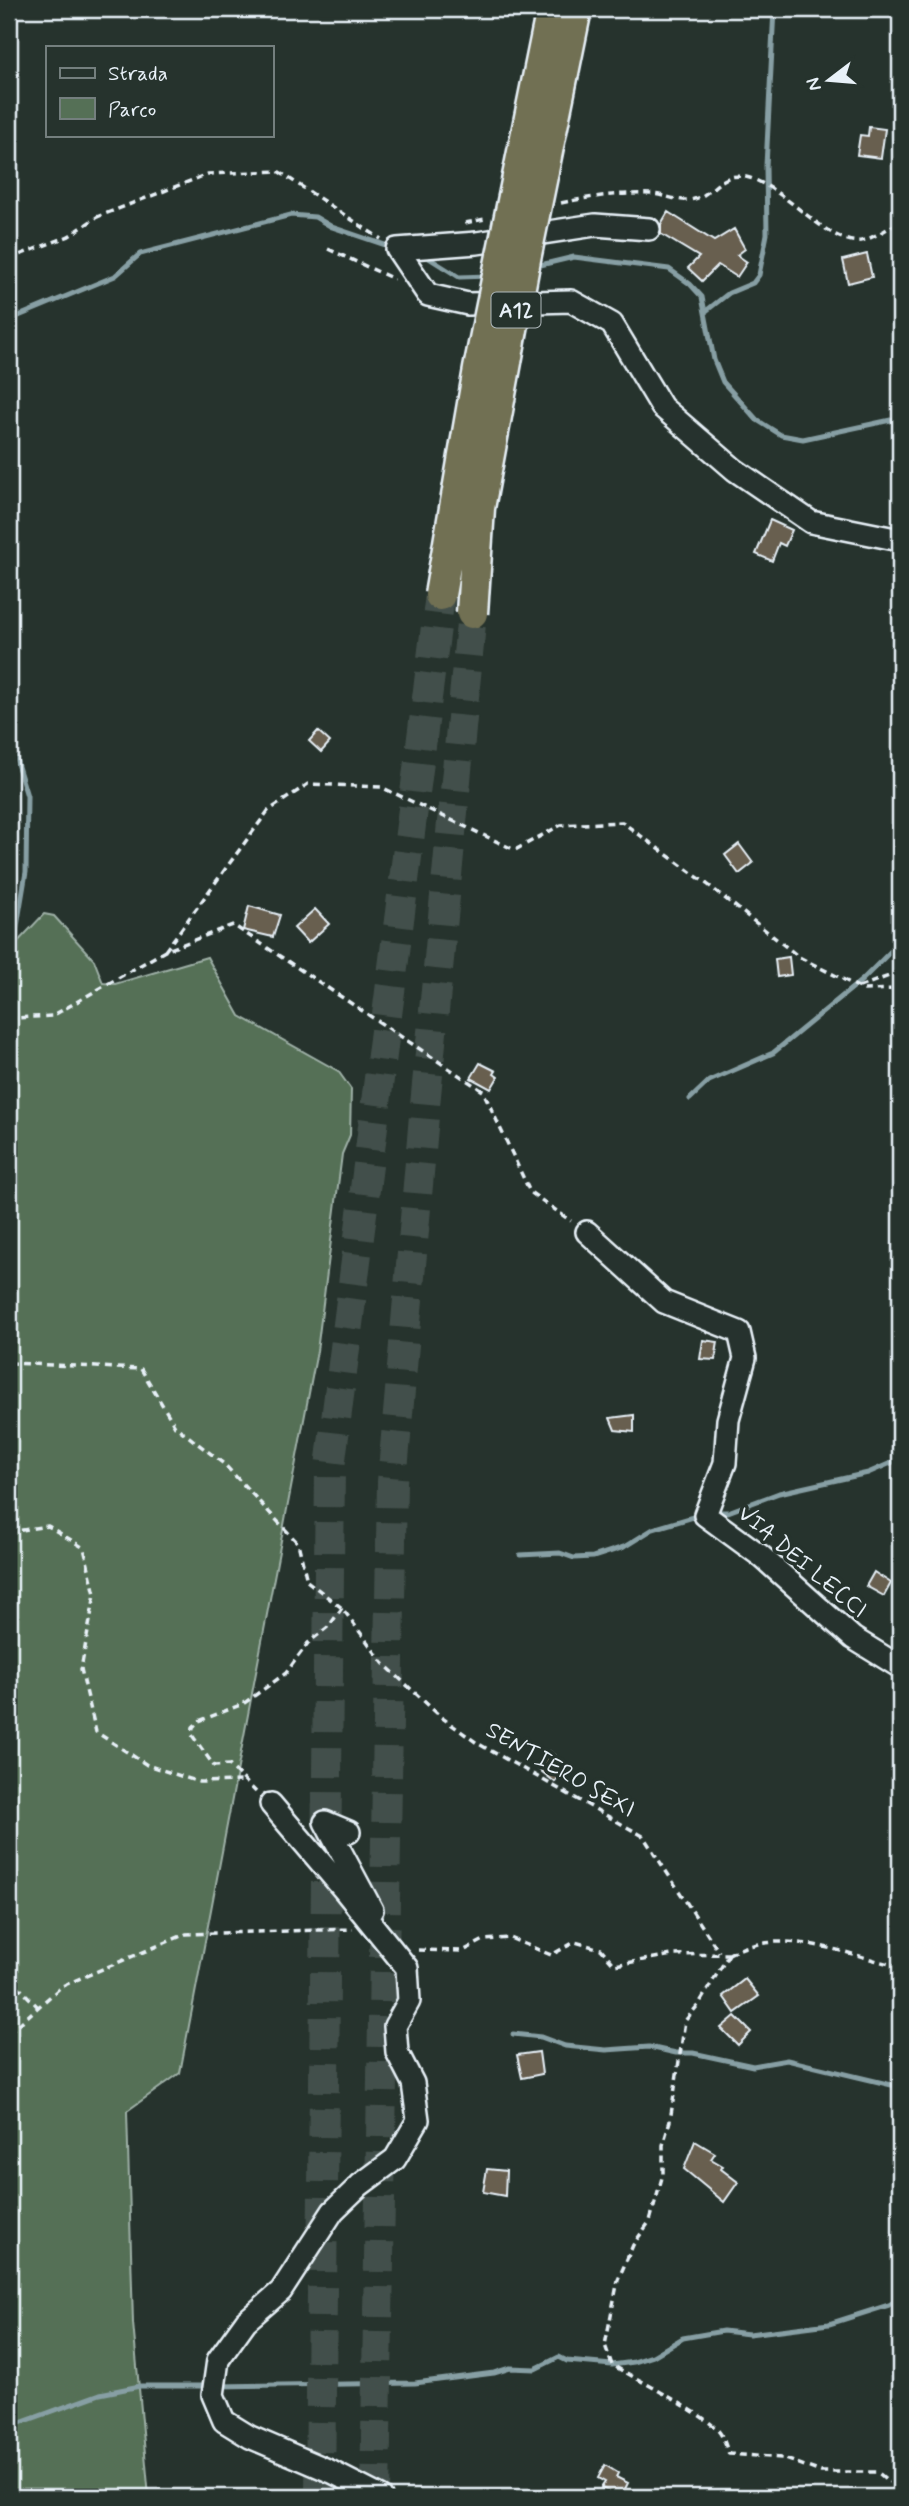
<svg xmlns="http://www.w3.org/2000/svg" width="909" height="2506" viewBox="0 0 909 2506" font-family="Mynerve,sans-serif">
  <style>
    .green { fill: #557056; stroke: #9eb0a7; stroke-width: 2 }
    .lines { fill: none; stroke-linecap: round; stroke-linejoin: round }
    .stream { stroke: #879fa4; stroke-width: 5 }
    .building { fill: #675e50; stroke: #e8f1f8; stroke-width: 2 }
    .highway-tunnel { stroke: #43504b; stroke-width: 30; stroke-dasharray: 30 15; stroke-linecap: butt }
    .minor-casing { stroke: #e8f1f8; stroke-width: 26 }
    .path { stroke: #e8f1f8; stroke-width: 3.5; stroke-dasharray: 7 5; stroke-linecap: butt }
    .minor { stroke: #26332d; stroke-width: 21 }
    .highway-bridge-casing { stroke: #e8f1f8; stroke-width: 35; stroke-linecap: butt }
    .highway-bridge { stroke: #716f52; stroke-width: 30 }
    .labels { text-anchor: middle; stroke-width: 7; stroke-linejoin: round; paint-order: stroke }
    .shield { fill: #26332d; stroke: #aeb8bb; stroke-width: 2 }
    .shield-label { font-size: 21px; font-weight: bold; fill: #e8f1f8 }
    .street-label { font-size: 23px; fill: #e8f1f8; stroke: #26332d }
  </style>
  <rect width="100%" height="100%" fill="#26332d"/>
  <filter id="ink" filterUnits="userSpaceOnUse"><feTurbulence type="fractalNoise" baseFrequency=".0143" numOctaves="2"/><feDisplacementMap in="SourceGraphic" scale="14" xChannelSelector="R" yChannelSelector="G"/><feConvolveMatrix kernelMatrix="1 2 1 2 8 2 1 2 1" color-interpolation-filters="sRGB"/></filter>
  <g filter="url(#ink)">
    <!-- green -->
    <path class="green" d="M44,914L54,916L94,960L103,983L115,984L207,957L240,1016L338,1071L351,1089L350,1135L342,1154L317,1351L180,2073L127,2111L133,2323L149,2497H9V951Z"/>
    <g class="lines">
      <!-- stream -->
      <path class="stream" d="M424,255L459,277L488,276
        M532,267L574,257L669,269L690,284L702,297L714,360L723,382L757,420L781,435L803,439L900,418
        M706,311L729,293L753,283L759,275L767,234L766,166L774,9
        M9,320L115,276L140,254L291,215L315,217L332,227L394,248
        M9,699L12,710L13,750L27,796L26,872L14,944L9,962
        M690,1099L709,1081L773,1053L862,980L900,942
        M713,1512H728L779,1493L868,1473L900,1459
        M520,1555L560,1553L574,1558L593,1557L624,1547L653,1529L700,1515
        M513,2034L541,2037L565,2046L606,2050L649,2047L676,2053H693L753,2066L787,2060L900,2087
        M218,2386L415,2383L494,2373L510,2368L535,2369L559,2357L567,2361L612,2365L634,2362L653,2356L683,2338L723,2331L749,2334L829,2324L889,2305L900,2298
        M9,2427L100,2394L140,2386H208"/>
    </g>
    <!-- building -->
    <path class="building" d="M869,127L885,129L881,158L857,155L860,135L868,136Z
      M668,212L714,241L734,229L745,249L737,255L747,262L737,277L718,265L702,281L688,268L699,257L661,234V224Z
      M867,254L872,277L848,283L843,260Z
      M770,520L792,530L785,546L779,543L772,561L756,554Z
      M318,731L330,742L321,752L309,741Z
      M739,844L753,863L739,874L725,855Z
      M249,906L280,915L273,937L243,930Z
      M315,909L329,924L308,943L294,928Z
      M789,957L791,975L777,977L775,959Z
      M480,1063L496,1071L494,1074L498,1077L491,1089L471,1078Z
      M703,1340L718,1342L715,1360L700,1359Z
      M634,1415V1432L615,1430L610,1418Z
      M874,1572L891,1583L884,1596L866,1586Z
      M549,1751L567,1766L555,1782L536,1767Z
      M745,1979L759,1996L735,2013L723,1996Z
      M735,2016L751,2032L738,2045L721,2028Z
      M539,2052L542,2074L522,2078L517,2055Z
      M695,2141L715,2153L711,2159L723,2166L721,2169L738,2182L724,2202L684,2169Z
      M487,2169L506,2171L505,2196L483,2192Z
      M605,2465L618,2473L616,2477L628,2483L621,2497L601,2488L605,2482L598,2478Z"/>
    <g class="lines">
      <!-- highway-tunnel -->
      <path class="highway-tunnel" d="M320,2497L330,1467L440,595
        M375,2497L392,1482L424,1116L472,613"/>
      <!-- minor casing -->
      <g class="minor-casing">
        <path id="minor" d="M649,229L595,225L477,243L397,249L428,295L468,304L571,301L612,324L662,407L735,470L811,522L900,540
          M587,1232L664,1302L739,1332L745,1358L728,1420L725,1463L705,1515L761,1556L853,1638L900,1667
          M271,1804L345,1891L407,1968L409,2001L395,2026L397,2052L413,2083L418,2120L395,2159L360,2185L333,2211L281,2291L246,2321L218,2360L213,2395L224,2421L250,2437L332,2472L381,2497
          M349,1832L325,1822L372,1910"/>
      </g>
      <!-- path -->
      <path class="path" d="M561,203C595,196 617,193 652,194C664,195 677,201 689,200C713,198 718,171 746,177C783,185 830,247 861,241C874,238 888,228 900,222
        M465,223L485,219
        M328,249L394,279
        M9,259L69,236L97,217L208,174L278,171L381,239
        M165,951L268,811L308,784L381,787L515,850L561,825L622,822L707,884L799,957L864,990L900,989
        M859,987L900,972
        M9,1021L15,1018L52,1016L165,951L233,925L483,1091L530,1192L571,1221
        M9,1363L141,1369L175,1426L224,1464L298,1543L307,1581L342,1608L383,1663L441,1717L477,1743L643,1836L719,1952
        M9,1532L48,1526L84,1548L95,1594L81,1669L96,1732L147,1765L199,1782L244,1781
        M256,1792L229,1765L214,1766L192,1735L193,1727L199,1721L243,1704L286,1673L308,1643L329,1626L342,1608
        M418,1950L463,1951L484,1940L510,1938L551,1955L575,1942L601,1949L615,1965L672,1955L729,1954
        M729,1954L699,2004L685,2021L670,2121L663,2145V2174L650,2221L633,2245L618,2280L605,2345L612,2365C633,2377 709,2416 720,2433C724,2439 726,2447 729,2454L783,2458L821,2472H877L900,2490
        M729,1954C780,1927 841,1952 893,1965L900,1963
        M9,1977L38,2007
        M9,2033L62,1986L186,1934L353,1929"/>
      <!-- minor -->
      <use href="#minor" class="minor"/>
      <!-- highway-bridge casing -->
      <g class="highway-bridge-casing">
        <path id="highway-bridge" d="M440,595L479,369L552,9
          M472,613L479,508L525,259L576,9"/>
      </g>
      <!-- highway-bridge -->
      <use href="#highway-bridge" class="highway-bridge"/>
    </g>
  </g>
  <g class="labels">
    <!-- shield labels -->
    <rect class="shield" x="491.5" y="292.5" width="49" height="35" rx="5"/>
    <g class="shield-label">
      <text x="516" y="317">A12</text>
    </g>
    <!-- street labels -->
    <g class="street-label">
      <text transform="translate(803 1561) rotate(40)" y="8">VIA DEI LECCI</text>
      <text transform="translate(561 1769) rotate(30)" y="8">SENTIERO SEXI</text>
    </g>
  </g>
  <!-- margin -->
  <rect width="909" height="2506" fill="none" stroke="#26332d" stroke-width="35"/>
  <rect x="18" y="18" width="874" height="2471" fill="none" stroke="#e8f1f8" stroke-width="2.5" filter="url(#ink)"/>
  <!-- legend -->
  <rect x="46" y="46" width="228" height="91" fill="#26332d" stroke="#747f7e" stroke-width="2"/>
  <rect x="60" y="68" width="35" height="10" fill="#26332d" stroke="#747f7e" stroke-width="2"/>
  <text x="108" y="80" font-size="21" fill="#e8f1f8">Strada</text>
  <rect x="60" y="98" width="35" height="21" fill="#557056" stroke="#747f7e" stroke-width="2"/>
  <text x="108" y="116" font-size="21" fill="#e8f1f8">Parco</text>
  <!-- north arrow -->
  <g transform="translate(829 80) rotate(254)" stroke="#26332d" stroke-width="5" paint-order="stroke">
  <path d="M0-5L12 26L0 18L-12 26Z" fill="#e8f1f8"/>
  <text y="-10" font-size="19" font-weight="bold" text-anchor="middle" fill="#e8f1f8">N</text>
  </g>
</svg>
